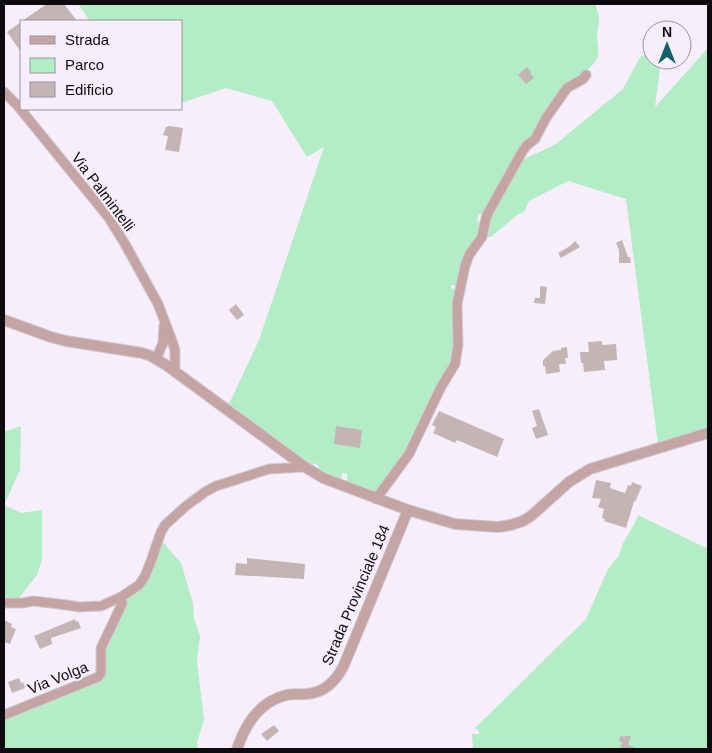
<svg xmlns="http://www.w3.org/2000/svg" width="712" height="753" viewBox="0 0 712 753" font-family="Helvetica,sans-serif">
  <style>
    .green { fill: #b3edc5 }
    .building { fill: #c4b5b4 }
    .lines { fill: none; stroke-linecap: round; stroke-linejoin: round }
    .minor-casing { stroke: #d1cad4; stroke-width: 11 }
    .tertiary-casing { stroke: #d1cad4; stroke-width: 12 }
    .minor { stroke: #c5a4a4; stroke-width: 9 }
    .tertiary { stroke: #c5a4a4; stroke-width: 10 }
    .labels { text-anchor: middle; stroke-width: 4.5; stroke-linejoin: round; paint-order: stroke }
    .street-label { font-size: 15px; fill: #0d0b0f; stroke: #f6eefa }
  </style>
  <rect width="100%" height="100%" fill="#f6eefa"/>
  <!-- green -->
  <path class="green" d="M78,4H595C601,20 599,19 597,35C597,41 599,48 598,55C597,65 579,76 571,83L483,215L479,214L477,221L481,223C478,239 472,242 465,255C460,263 459,276 457,286L451,285V288L456,290L453,302V353L450,366L441,377L407,450L377,492L347,482V474L342,473L341,480L318,470L319,466L314,463L312,465L229,404L259,340L324,147L307,157L272,101L226,88L181,103V21H90Z
    M708,48V429L658,444L626,199L568,181L529,201L524,212L517,215L491,237H486L490,216L524,159L556,144L623,89L640,57L652,51V60H661L655,107Z
    M21,426L20,470L4,505L21,513L42,510V560L37,575L18,599H4V432Z
    M638,515L704,547L708,548V749H473L472,734H479V731L475,728L586,619L608,569L619,556L623,543L634,525Z
    M162,541L181,563L193,603L194,619L200,636L197,661L204,720L197,742L198,749H4V719L100,680L104,649L126,597L141,588Z"/>
  <!-- building -->
  <path class="building" d="M47,4H64L77,21H22Z
    M21,22V52L7,32Z
    M527,67L531,72L530,73L534,78L526,84L518,75Z
    M169,126L183,128L179,152L165,150L168,136L163,135L166,127Z
    M622,240L628,257H630L631,263H619V250L616,243Z
    M575,241L580,247L561,258L558,253L570,246Z
    M540,286L547,287L545,304L534,303L535,298H540Z
    M236,304L244,315L237,320L229,310Z
    M602,341V345L616,344L617,360L604,361L605,370L584,372L583,363H581L580,352H589L588,342Z
    M567,347L568,358H565L566,364H559L560,372L546,374L545,366H543V360L553,351L561,350V348Z
    M539,409L548,435L536,439L532,428L537,426L532,411Z
    M439,411L504,439L497,457L457,440L455,443L433,433L436,427L432,425Z
    M336,426L362,430L360,448L334,444Z
    M596,480L611,483L610,488L625,493L628,485L631,486L632,482L642,486L635,502L634,501L626,528L604,521L605,519L602,518L604,509L598,507L601,499L592,498Z
    M247,558L305,564L304,579L235,575L236,563L247,564Z
    M75,619L76,622L78,621L81,628L51,638L52,644L40,649L34,636Z
    M4,620L12,624L11,627L16,629L10,644L4,642Z
    M19,678L21,683L23,682L25,688L12,693L8,682Z
    M274,725L279,731L267,741L261,734Z
    M620,736L624,737L625,736H631L628,745L638,749H620L622,743L619,741Z"/>
  <g class="lines">
    <!-- minor casing -->
    <g class="minor-casing">
      <path id="minor" d="M4,92L17,105L109,218L125,244L158,304L171,338L175,350V371
        M156,359L163,343L164,325
        M376,499L409,454L441,387L455,364L458,345L457,304L465,266L469,255L482,237L486,218L488,213L522,152L527,145L535,139L546,118L567,88L583,79L586,75
        M4,603H23L33,601L67,605L79,607L101,606L121,597L139,585L145,576L151,561L161,532L165,525L186,506L205,492L216,486L269,469L305,467
        M4,715L98,677L101,673V648L122,604L121,597"/>
    </g>
    <!-- tertiary casing -->
    <g class="tertiary-casing">
      <path id="tertiary" d="M4,320L51,337L66,341L142,353L151,356L166,365L305,467L323,478L408,510L455,524L498,527L511,525L523,521L531,516L569,482L590,469L708,433
        M237,749C245,725 260,701 287,695C293,694 300,694 306,694C325,693 336,681 344,665L408,510"/>
    </g>
    <!-- minor -->
    <use href="#minor" class="minor"/>
    <!-- tertiary -->
    <use href="#tertiary" class="tertiary"/>
  </g>
  <g class="labels">
    <!-- street labels -->
    <g class="street-label">
      <text transform="translate(103 192) rotate(53)" y="5">Via Palmintelli</text>
      <text transform="translate(356 595) rotate(-67)" y="5">Strada Provinciale 184</text>
      <text transform="translate(58 678) rotate(-22)" y="5">Via Volga</text>
    </g>
  </g>
  <!-- border -->
  <rect width="712" height="753" fill="none" stroke="#0d0b0f" stroke-width="10"/>
  <!-- legend -->
  <rect x="20" y="20" width="162" height="90" fill="#f6eefa" stroke="#99939c"/>
  <rect x="30" y="36" width="25" height="8" fill="#c5a4a4" stroke="#99939c"/>
  <text x="65" y="45" font-size="15" fill="#0d0b0f">Strada</text>
  <rect x="30" y="58" width="25" height="15" fill="#b3edc5" stroke="#99939c"/>
  <text x="65" y="70" font-size="15" fill="#0d0b0f">Parco</text>
  <rect x="30" y="82" width="25" height="15" fill="#c4b5b4" stroke="#99939c"/>
  <text x="65" y="95" font-size="15" fill="#0d0b0f">Edificio</text>
  <!-- north arrow -->
  <g transform="translate(667 45)"><circle r="24" fill="#f6eefa" stroke="#99939c"/>
  <path d="M0-4L9 19L0 12L-9 19Z" fill="#12616a"/>
  <text y="-8" font-size="14" font-weight="bold" text-anchor="middle" fill="#0d0b0f">N</text>
  </g>
</svg>
